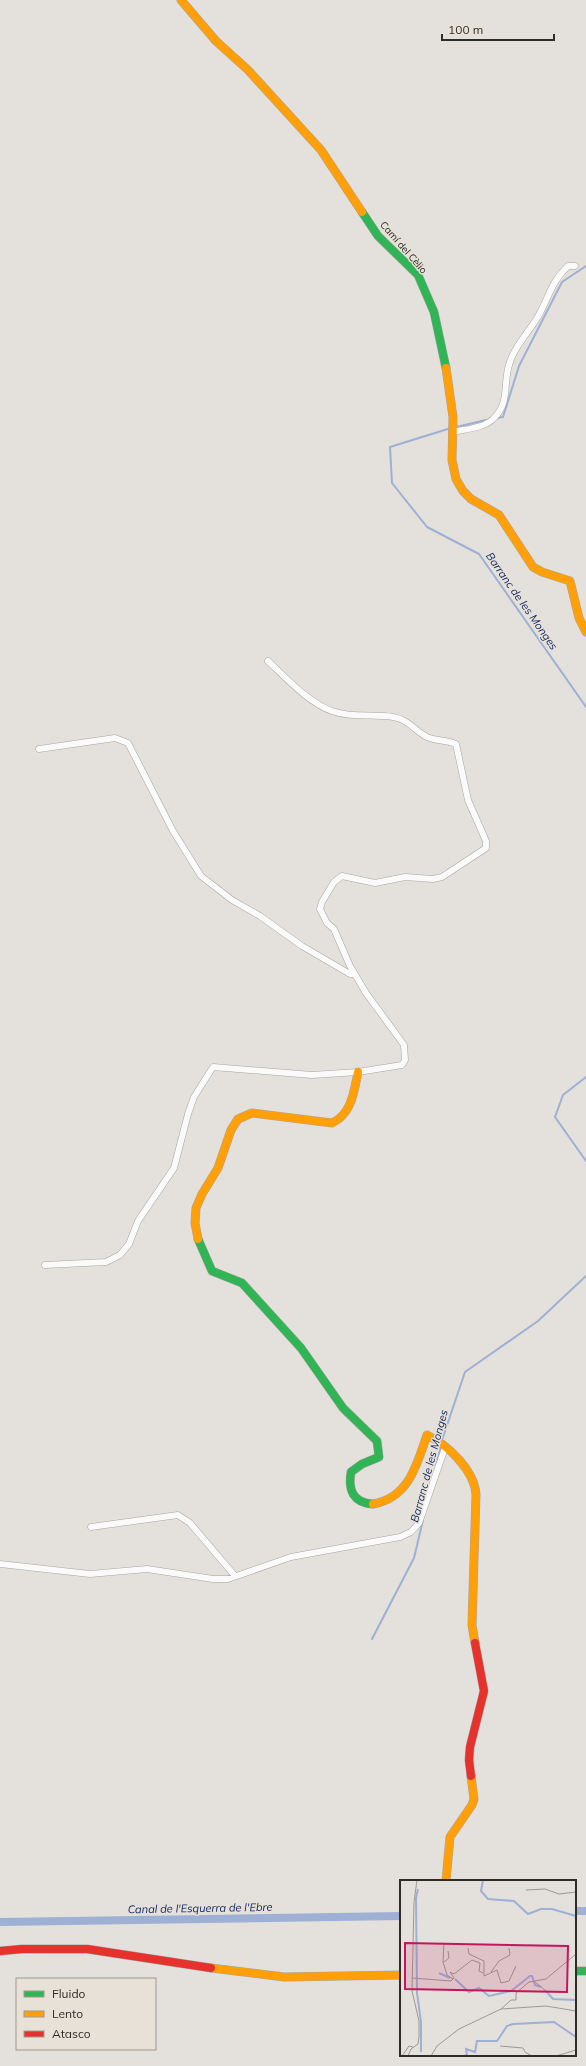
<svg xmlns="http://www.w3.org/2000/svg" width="586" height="2066" viewBox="0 0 586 2066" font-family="Mulish,sans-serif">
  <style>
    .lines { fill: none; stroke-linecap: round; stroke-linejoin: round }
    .stream { stroke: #9eb0d4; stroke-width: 2 }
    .canal { stroke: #9eb0d4; stroke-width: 8 }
    .street-casing { stroke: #a8a5a1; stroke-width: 7 }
    .fast-casing { stroke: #a8a5a1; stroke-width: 9 }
    .slow-casing { stroke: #a8a5a1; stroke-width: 9 }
    .jam-casing { stroke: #a8a5a1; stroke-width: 9 }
    .street { stroke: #fbfafa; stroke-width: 6 }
    .fast { stroke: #30b455; stroke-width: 8 }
    .slow { stroke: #ff9f0a; stroke-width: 8 }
    .jam { stroke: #e5322d; stroke-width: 8 }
    .labels { text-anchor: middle; stroke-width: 3; stroke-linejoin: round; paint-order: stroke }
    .street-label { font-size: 10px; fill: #2f2c28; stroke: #e8e1d7 }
    .water-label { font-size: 11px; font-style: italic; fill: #0e2767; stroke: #e8e1d7 }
    .inset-river { fill: none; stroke: #9eb0d4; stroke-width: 2 }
    .inset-road { fill: none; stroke: #9c9893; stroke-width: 1 }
    .view { fill: #c2185b; fill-opacity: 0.15; stroke: #c2185b; stroke-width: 2 }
    .inset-edge { fill: none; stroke: #2f2c28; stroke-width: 2 }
  </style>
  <rect width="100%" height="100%" fill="#e4e0db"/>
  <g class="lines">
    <!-- stream -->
    <path class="stream" d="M497,418L503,417L519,366L562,282L586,266
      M456,427L486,420
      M451,428L390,447L392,483L427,527L479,554L586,707
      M586,1077L563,1095L555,1117L586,1161
      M442,1440L465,1372L538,1321L586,1276
      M436,1466L441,1446
      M372,1639L414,1558L423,1520"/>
    <!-- canal -->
    <path class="canal" d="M575,1911H586
      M0,1922L401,1916"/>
    <!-- street casing -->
    <g class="street-casing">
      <path id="street" d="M453,432C465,429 484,428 493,419C510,404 503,384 509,365C514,346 531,330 540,313C550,294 552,281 568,266H575
        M39,749L115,738L128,743L173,831L201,876L232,900L260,916L302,946L350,974H354
        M45,1265L106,1262L120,1255L129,1244L138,1221L174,1168L188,1114L194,1097L213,1067L312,1075L358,1072L402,1065L405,1060L404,1045L366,993L350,966L334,929L327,923L320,909L322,902L334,882L342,876L375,883L405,877L433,879L442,877L486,848V841L468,800L456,744C447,740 436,741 427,737C415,731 408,719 393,717C373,714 351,718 332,711C309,703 286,678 268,661
        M91,1527L178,1515L190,1523L235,1576
        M0,1564L90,1574L147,1569L213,1579H228L291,1557L400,1537L411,1532L419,1523L445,1448"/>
    </g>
    <!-- fast casing -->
    <g class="fast-casing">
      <path id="fast" d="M362,212L378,236L418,275L434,312L446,368
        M198,1239L212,1271L242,1283L301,1348L343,1408L377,1441L379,1457L362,1464L351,1472C348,1490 353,1503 373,1504
        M575,1971H586"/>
    </g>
    <!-- slow casing -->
    <g class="slow-casing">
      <path id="slow" d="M181,0L216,41L248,70L321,150L362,212
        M446,368L453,417L452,460L456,479L463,491L471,499L499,515L533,567L542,572L570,581L579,618L586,632
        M198,1239L195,1223L196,1208L202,1194L218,1168L231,1130L238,1119L252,1113L332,1123C352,1114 354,1091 358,1072
        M373,1504C409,1498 417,1464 427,1435C448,1445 474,1470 476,1494L472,1625L475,1643
        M446,1881L450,1837L472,1805L474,1799L471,1776
        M211,1968L284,1977L401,1975"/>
    </g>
    <!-- jam casing -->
    <g class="jam-casing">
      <path id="jam" d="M471,1776L469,1760L470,1747L484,1691L475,1643
        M0,1951L22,1949H87L211,1968"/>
    </g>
    <!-- street -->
    <use href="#street" class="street"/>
    <!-- fast -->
    <use href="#fast" class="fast"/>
    <!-- slow -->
    <use href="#slow" class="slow"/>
    <!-- jam -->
    <use href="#jam" class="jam"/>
  </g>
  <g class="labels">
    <!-- street labels -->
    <g class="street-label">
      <text transform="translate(404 247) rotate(49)" y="4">Camí del Cèlio</text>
    </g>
    <!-- water labels -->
    <g class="water-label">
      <text transform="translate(522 601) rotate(55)" y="4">Barranc de les Monges</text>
      <text transform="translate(429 1466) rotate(-75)" y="4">Barranc de les Monges</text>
      <text transform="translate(200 1908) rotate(-1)" y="4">Canal de l'Esquerra de l'Ebre</text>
    </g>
  </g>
  <!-- overview -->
  <g transform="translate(400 1880)">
    <rect width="176" height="176" fill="#e4e0db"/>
    <path class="inset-river" d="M83,0L81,11L88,19L114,21L128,34L141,29H152L176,36M18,9L16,18L17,113L21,142V172M39,93L50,98M55,99L69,112L79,108L89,116L111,111L130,96H132L135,105L141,107M146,111L153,119L176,120M64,176L67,175L66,169L75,172L77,161H97L107,146L113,144L154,142L176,157"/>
    <path class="inset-road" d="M126,10L145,9L159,14L176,12M44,63L43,82L47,95L53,99M68,68L69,74L84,81V96L97,90L101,103L109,101L116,86M44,82L49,78L48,71M91,92L99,81L110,75L109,68M12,98L51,101L54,98L50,92L54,94L72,80L80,83L79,91L83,93M134,101L146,111M101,129L146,126L176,131M100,166L123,168L125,172L132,176M2,176L9,166L13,167M8,176L11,169L18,164L19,157V141L12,111L14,22L17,0M31,176L37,166L59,149L101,129L111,120H116V113L129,102L146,99L176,74M156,176L176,170"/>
    <path class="view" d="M5,63L168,66L167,112L5,109Z"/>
    <rect width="176" height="176" class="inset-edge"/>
  </g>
  <!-- legend -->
  <rect x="16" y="1978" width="140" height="72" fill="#e8e1d7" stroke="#9e9991"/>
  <rect x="24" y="1991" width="20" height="6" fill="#30b455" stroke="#9e9991"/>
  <text x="52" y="1998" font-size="12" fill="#2f2c28">Fluido</text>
  <rect x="24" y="2011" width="20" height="6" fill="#ff9f0a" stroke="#9e9991"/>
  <text x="52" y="2018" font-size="12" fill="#2f2c28">Lento</text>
  <rect x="24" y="2031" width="20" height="6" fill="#e5322d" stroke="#9e9991"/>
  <text x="52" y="2038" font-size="12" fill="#2f2c28">Atasco</text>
  <!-- scale -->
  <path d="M442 34v6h112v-6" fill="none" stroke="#2f2c28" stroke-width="2"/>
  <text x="448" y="34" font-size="12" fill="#2f2c28" stroke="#e8e1d7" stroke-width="3" paint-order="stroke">100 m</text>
</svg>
